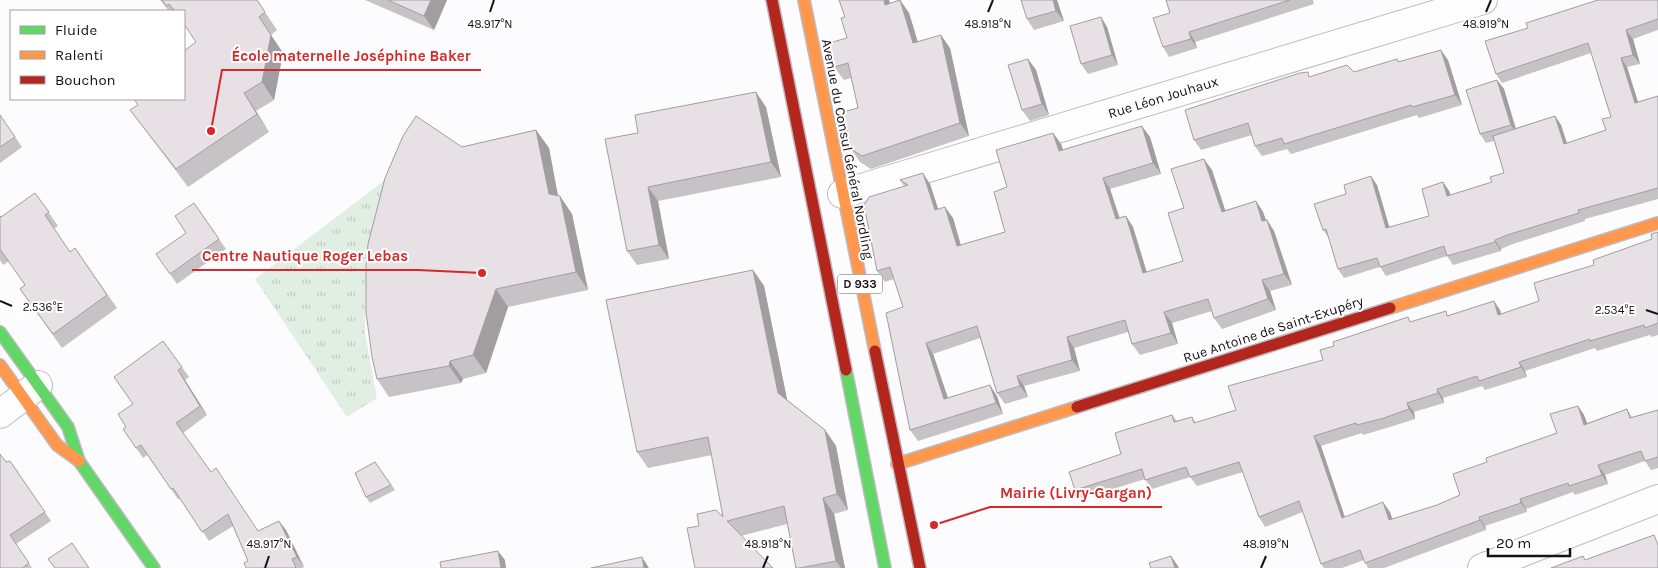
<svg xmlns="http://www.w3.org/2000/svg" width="1658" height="568" viewBox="0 0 1658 568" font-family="Karla,sans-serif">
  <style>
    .grass { fill: url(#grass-tufts) }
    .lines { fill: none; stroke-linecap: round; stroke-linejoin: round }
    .street-casing { stroke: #bebbbf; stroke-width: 30 }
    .fast-casing { stroke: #bebbbf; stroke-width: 14 }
    .slow-casing { stroke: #bebbbf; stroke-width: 14 }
    .jam-casing { stroke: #bebbbf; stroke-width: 14 }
    .street { stroke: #fffeff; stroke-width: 28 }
    .fast { stroke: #63d668; stroke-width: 11 }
    .slow { stroke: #ff974d; stroke-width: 11 }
    .jam { stroke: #b3261e; stroke-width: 11 }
    .wall { fill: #c7c2c5 }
    .shaded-wall { fill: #a29ea0 }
    .building { fill: #e7e1e5; stroke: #a29ea0 }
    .ticks { fill: none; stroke: #161117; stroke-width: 2 }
    .labels { text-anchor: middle; stroke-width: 4; stroke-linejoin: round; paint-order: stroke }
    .shield { fill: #fff; stroke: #5c585d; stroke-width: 1 }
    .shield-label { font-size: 12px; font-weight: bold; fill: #161117 }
    .street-label { font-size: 14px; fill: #161117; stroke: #fff }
    .ticks-label { font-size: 12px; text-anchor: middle; fill: #161117; stroke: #fff; stroke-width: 4; stroke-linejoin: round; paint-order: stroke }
    .leader { fill: none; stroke: #d62828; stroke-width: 2 }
    .callout-dot { fill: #d62828; stroke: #fff; stroke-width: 2 }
    .callout-label { font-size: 15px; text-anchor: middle; font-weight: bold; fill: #d62828; stroke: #fff; stroke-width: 4; stroke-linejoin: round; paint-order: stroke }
  </style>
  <defs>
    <pattern id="grass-tufts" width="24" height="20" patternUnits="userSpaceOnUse" patternTransform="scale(1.25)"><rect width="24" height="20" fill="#e0eee4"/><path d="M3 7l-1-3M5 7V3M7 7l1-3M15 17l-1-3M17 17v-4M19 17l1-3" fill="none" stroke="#bfcbc3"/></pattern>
  </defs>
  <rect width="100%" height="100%" fill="#fcfbfd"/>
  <!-- grass -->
  <path class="grass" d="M402,167L366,267L365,334L377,398L347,417L255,279Z"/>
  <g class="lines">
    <!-- street casing -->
    <g class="street-casing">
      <path id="street" d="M842,194L1483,0
        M0,414L38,385
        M1482,568L1658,499"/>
    </g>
    <!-- fast casing -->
    <g class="fast-casing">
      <path id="fast" d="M0,332L68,427L79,461L154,568
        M846,370L885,568"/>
    </g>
    <!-- slow casing -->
    <g class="slow-casing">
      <path id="slow" d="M804,0L875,351
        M1390,308L1658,223
        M0,365L57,445L79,461
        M897,464L1077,407"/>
    </g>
    <!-- jam casing -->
    <g class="jam-casing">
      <path id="jam" d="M772,0L846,370
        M875,351L920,568
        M1077,407L1390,308"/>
    </g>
    <!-- street -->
    <use href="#street" class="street"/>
    <!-- fast -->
    <use href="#fast" class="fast"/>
    <!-- slow -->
    <use href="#slow" class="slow"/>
    <!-- jam -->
    <use href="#jam" class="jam"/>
  </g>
  <!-- wall -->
  <path class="wall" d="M160,0H257L277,30L271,35L283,53L274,100L256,111L269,132L188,187L143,127L130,110L138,105L196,42L184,11H169Z
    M365,0H447L434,30Z
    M889,0L890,3L900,0L909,13L918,42L950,48L969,136L871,169L860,162L851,149L858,108L851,78L844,80L834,67L847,38Z
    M1057,0L1064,21L1034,30L1027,19Z
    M1166,0H1313L1314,4L1195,42L1197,48L1169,57L1163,47L1170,13Z
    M1658,0V30L1633,39L1640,64L1627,67L1638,102L1658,96V199L1585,219V221L1513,244L1501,249V251L1453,265L1447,256L1386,276L1380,267L1344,278L1338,269L1329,238L1323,230L1377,185L1389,227L1429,216L1443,182L1449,191L1451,195L1492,182L1504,173L1494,141L1486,143L1480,134L1497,80L1504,89L1516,128L1555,116L1561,125L1567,143L1606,130L1611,117L1591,53L1502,83L1496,74Z
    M1101,17L1107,27L1118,65L1088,74L1081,64Z
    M1028,59L1036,70L1049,115L1030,121L1022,110Z
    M1448,60L1462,105L1419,118L1417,115L1291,154L1287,149L1262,156L1255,146L1252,135L1201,150L1194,140L1311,77L1354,72L1399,62Z
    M766,107L781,177L658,201L669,259L637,265L627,251L638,133Z
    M0,115L22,147L0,163Z
    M536,130L549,148L558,196L572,214L588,290L508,307L486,373L463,379L461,383L389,397L377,379L462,147Z
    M1053,133L1061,144L1063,150L1150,137L1161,174L1110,189L1120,218L1126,216L1133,227L1147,272L1183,261L1184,208L1212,170L1225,210L1256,201L1263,212L1266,220H1267L1274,231L1292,285L1270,291L1276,310L1222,329L1214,318L1212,311L1172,323L1178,344L1140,355L1132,344L1128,332L1074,348L1080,371L1024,386L1028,397L1005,404L997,393L980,338L933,354L948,398L997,396L1003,414L918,441L910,430L903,307L894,279L885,282L877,271L904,186L900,180L930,184L938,209L953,218L961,245L1005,232L1007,187Z
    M35,193L58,226L54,229L70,252L75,248L117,308L62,348L20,289L25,285L9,261L3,265L0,260V216L1,217Z
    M194,203L226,249L177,284L156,254L186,233Z
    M1658,232V335L1652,337L1650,335L1597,351L1595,348L1525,371L1527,377L1485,390L1482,386L1443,398L1444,403L1414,412L1415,419L1390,427L1363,435L1362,433L1321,446L1345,517L1390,512L1392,519L1437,505L1460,495L1487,462L1557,433L1578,406L1584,415L1587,423L1627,409L1632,417L1658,410V468L1651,470L1645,461L1605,475L1608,484L1575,495L1573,492L1526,509L1527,512L1485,526L1486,530L1384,568H1368L1364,560L1342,568H1324L1321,564L1303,512L1265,527L1259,517L1243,472L1197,486L1190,477L1152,489L1145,479L1081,499L1075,490L1172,415L1177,421L1192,417L1196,423L1236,410L1323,360L1412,322L1449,315L1500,310L1501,314L1539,301L1594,265L1652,239Z
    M753,270L764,286L787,400L825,430L836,446L848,510L834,514L845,568H796L787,524L741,536L699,526L723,517L712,455L648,468L637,452Z
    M163,341L189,377L185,380L207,415L183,433L211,472L258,531L286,530L304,567L302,568H246L248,561L233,526L209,541L180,498L178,499L147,455L143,458L123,429L126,427L133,404Z
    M10,461L51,521L16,544L32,568H0Z
    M375,462L395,490L370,503L366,497Z"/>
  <!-- shaded-wall -->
  <path class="shaded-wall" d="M431,0H447L434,30L424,16Z
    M884,0H889L894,18L885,5Z
    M900,0L909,13L922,56L913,43Z
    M1053,0H1057L1064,21L1056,11Z
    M259,17L283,53L274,100L262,82Z
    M1101,17L1107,27L1118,65L1112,55Z
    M1626,30L1633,39L1640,64L1633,55Z
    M1189,32L1195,42L1197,48L1191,39Z
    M941,35L950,48L969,136L960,123Z
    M1441,50L1448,60L1462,105L1455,95Z
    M1621,58L1627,67L1641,112L1635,103Z
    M1028,59L1036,70L1049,115L1042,104Z
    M1497,80L1504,89L1517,134L1511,125Z
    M756,92L766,107L781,177L771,162Z
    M244,93L256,111L269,132L257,114Z
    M1555,116L1561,125L1570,153L1564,144Z
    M1142,126L1150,137L1161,174L1153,163Z
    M536,130L549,148L561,212L549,194Z
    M1053,133L1061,144L1067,162L1059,151Z
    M1204,159L1212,170L1229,222L1222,212Z
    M923,173L930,184L942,221L935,210Z
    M1371,176L1377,185L1392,236L1386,228Z
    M1103,178L1110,189L1123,230L1116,219Z
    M1443,182L1449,191L1454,205L1447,196Z
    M648,187L658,201L669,259L659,245Z
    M560,196L572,214L588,290L576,272Z
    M1256,201L1263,212L1270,232L1262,221Z
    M945,207L953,218L964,257L957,246Z
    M1126,216L1133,227L1150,284L1143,273Z
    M1267,220L1274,231L1292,285L1284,274Z
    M1495,240L1501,249V251L1495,242Z
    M753,270L764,286L789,409L778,393Z
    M1262,280L1270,291L1276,310L1268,299Z
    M496,289L508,307L486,373L473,355Z
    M1494,301L1500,310L1504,324L1498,315Z
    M1164,312L1172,323L1178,344L1171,333Z
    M1067,337L1074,348L1080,371L1072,360Z
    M926,343L933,354L952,410L944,399Z
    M450,361L463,379L461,383L449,366Z
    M1519,362L1525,371L1527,377L1521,367Z
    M178,370L185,380L207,415L200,406Z
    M1017,376L1024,386L1028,397L1020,386Z
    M990,385L997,396L1003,414L996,403Z
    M1437,389L1443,398L1444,403L1438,393Z
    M1407,403L1414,412L1415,419L1409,409Z
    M1578,406L1584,415L1591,434L1584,425Z
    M825,430L836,446L848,510L837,494Z
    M1314,436L1321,446L1348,527L1342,518Z
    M1598,465L1605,475L1608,484L1602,475Z
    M823,498L834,514L845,568H841L836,561Z
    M1520,499L1526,509L1527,512L1521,503Z
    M1383,502L1390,512L1396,530L1389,520Z
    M1479,517L1485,526L1486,530L1480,520Z
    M279,521L286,530L304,567L297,557Z
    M498,551L505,560L506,568H501Z
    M1171,556L1178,566L1179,568H1175Z
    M642,557L649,568H644Z"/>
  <!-- building -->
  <path class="building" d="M162,0H257L265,12L259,17L271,35L262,82L244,93L257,114L176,169L130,110L138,105L134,99H184V51L196,42L184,24V11H175L169,4L167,6Z
    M388,0H431L424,16Z
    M839,0H884L885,5L900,0L913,43L941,35L960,123L862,156L851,149L843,112L858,108L848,63L834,67L829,43L847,38L841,18L845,17Z
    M1021,0H1053L1056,11L1027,19Z
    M1166,0H1290L1189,32L1191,39L1163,47L1153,18L1170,13Z
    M1598,0H1658V19L1626,30L1633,55L1621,58L1635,103L1658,96V188L1578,210L1579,213L1507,235L1495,240V242L1447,256L1444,246L1380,267L1377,258L1338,269L1326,229L1323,230L1314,204L1346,194L1344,185L1371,176L1386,228L1429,216L1422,189L1443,182L1447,196L1492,182L1490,177L1504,173L1493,136L1555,116L1564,144L1606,130L1602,119L1611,117L1588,43L1496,74L1485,41L1528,28L1526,23Z
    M1101,17L1112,55L1081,64L1070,26Z
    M1441,50L1455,95L1412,107L1411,105L1284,144L1282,138L1255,146L1248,123L1194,140L1185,110L1300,73L1308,72L1309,77L1347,65L1354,72L1397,59L1398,62Z
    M1028,59L1042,104L1022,110L1008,65Z
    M1497,80L1511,125L1480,134L1466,90Z
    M756,92L771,162L648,187L659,245L627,251L605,139L638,133L635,115Z
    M0,115L15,137L0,147Z
    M416,116L462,147L536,130L549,194L560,196L576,272L496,289L473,355L450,361L449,366L377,379L372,357L366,312V267L368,244L385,178L403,136Z
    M1142,126L1153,163L1103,178L1116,219L1126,216L1143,273L1183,261L1168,213L1184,208L1171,169L1204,159L1222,212L1256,201L1262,221L1267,220L1284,274L1262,280L1268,299L1214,318L1208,299L1164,312L1171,333L1132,344L1125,320L1067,337L1072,360L1017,376L1020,386L997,393L977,326L926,343L944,399L990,385L996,403L910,430L886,313L903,307L890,267L877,271L864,205L869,197L908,185L900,180L923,173L935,210L945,207L957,246L1005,232L994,192L1007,187L996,150L1053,133L1059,151Z
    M35,193L49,212L45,215L70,252L75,248L107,295L53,334L20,289L25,285L0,249V216L1,217Z
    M194,203L219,239L170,274L156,254L186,233L175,216Z
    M1658,232V323L1645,328L1644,325L1590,341V339L1519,362L1521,367L1479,381L1477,376L1437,389L1438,393L1407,403L1409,409L1384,418L1357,425L1356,423L1314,436L1342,518L1383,502L1389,520L1437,505L1460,495L1453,474L1487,462L1486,458L1557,433L1550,414L1578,406L1584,425L1627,409L1630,418L1658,410V457L1645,461L1641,451L1598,465L1602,475L1569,486L1568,483L1520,499L1521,503L1479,517L1480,520L1365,563L1360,550L1321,564L1299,501L1259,517L1239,462L1190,477L1186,467L1145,480L1142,469L1075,490L1069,472L1121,454L1115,433L1172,415L1174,422L1192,417L1194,423L1236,410L1228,386L1323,360L1320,350L1334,346L1333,342L1408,317L1410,322L1446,311L1447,316L1494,301L1498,315L1539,301L1534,283L1594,265L1593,260L1652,239L1651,234Z
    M753,270L778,393L825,430L837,494L823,498L836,561L800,568H796L784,506L727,521L773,568H695L687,528L699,526L697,514L716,510L723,517L708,437L637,452L606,300Z
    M163,341L182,367L178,370L200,406L176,423L211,472L216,468L258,531L279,521L297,557L292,559L296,568H246L244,563L248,561L228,514L202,532L173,488L171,489L141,445L136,448L123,429L126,427L118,414L133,404L114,377Z
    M0,454L6,462L10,461L45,512L10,535L29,563L22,568H0Z
    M375,462L391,485L366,497L355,473Z
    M1654,535L1658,545V568H1551L1583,556L1585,560Z
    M72,543L89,568H55L48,559Z
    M498,551L501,568H441L440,562Z
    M1171,556L1175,568H1151L1149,563Z
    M642,557L644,568H591Z"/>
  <!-- ticks -->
  <path class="ticks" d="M490,12L494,0M988,12L993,0M1486,12L1491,0M0,301L12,306M1646,310L1658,314M265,568L269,556M763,568L768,556M1261,568L1266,556"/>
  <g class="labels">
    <!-- shield labels -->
    <rect class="shield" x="837.5" y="274.5" width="45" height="19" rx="4"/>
    <g class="shield-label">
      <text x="860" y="288">D 933</text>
    </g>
    <!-- street labels -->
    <g class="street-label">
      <text transform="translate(1163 97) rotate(-17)" y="5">Rue Léon Jouhaux</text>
      <text transform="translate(848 149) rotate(79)" y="5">Avenue du Consul Général Nordling</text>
      <text transform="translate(1273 329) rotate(-18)" y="5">Rue Antoine de Saint-Exupéry</text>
    </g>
  </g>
  <g class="ticks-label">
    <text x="490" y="28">48.917°N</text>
    <text x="988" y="28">48.918°N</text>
    <text x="1486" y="28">48.919°N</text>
    <text x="43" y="311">2.536°E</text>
    <text x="1615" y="314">2.534°E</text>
    <text x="269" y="548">48.917°N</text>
    <text x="768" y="548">48.918°N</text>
    <text x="1266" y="548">48.919°N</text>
  </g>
  <!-- callouts -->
  <path class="leader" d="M211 131L222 70H481M482 273L418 270H192M934 525L990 507H1162"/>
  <g class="callout-dot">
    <circle cx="211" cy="131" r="5"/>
    <circle cx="482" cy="273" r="5"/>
    <circle cx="934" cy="525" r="5"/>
  </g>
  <g class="callout-label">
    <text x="351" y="61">École maternelle Joséphine Baker</text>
    <text x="305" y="261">Centre Nautique Roger Lebas</text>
    <text x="1076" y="498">Mairie (Livry-Gargan)</text>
  </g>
  <!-- legend -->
  <rect x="10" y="10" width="175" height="90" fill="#ffffff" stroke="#a2a0a2"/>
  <rect x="20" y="26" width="25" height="8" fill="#63d668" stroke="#a2a0a2"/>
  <text x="55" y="35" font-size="15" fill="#161117">Fluide</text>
  <rect x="20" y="51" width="25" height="8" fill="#ff974d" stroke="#a2a0a2"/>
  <text x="55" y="60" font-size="15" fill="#161117">Ralenti</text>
  <rect x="20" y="76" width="25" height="8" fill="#b3261e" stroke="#a2a0a2"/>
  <text x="55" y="85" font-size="15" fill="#161117">Bouchon</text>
  <!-- scale -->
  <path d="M1488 548v8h82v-8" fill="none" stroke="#161117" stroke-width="2.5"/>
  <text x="1496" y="548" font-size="15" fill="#161117" stroke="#ffffff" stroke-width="4" paint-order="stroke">20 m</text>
</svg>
